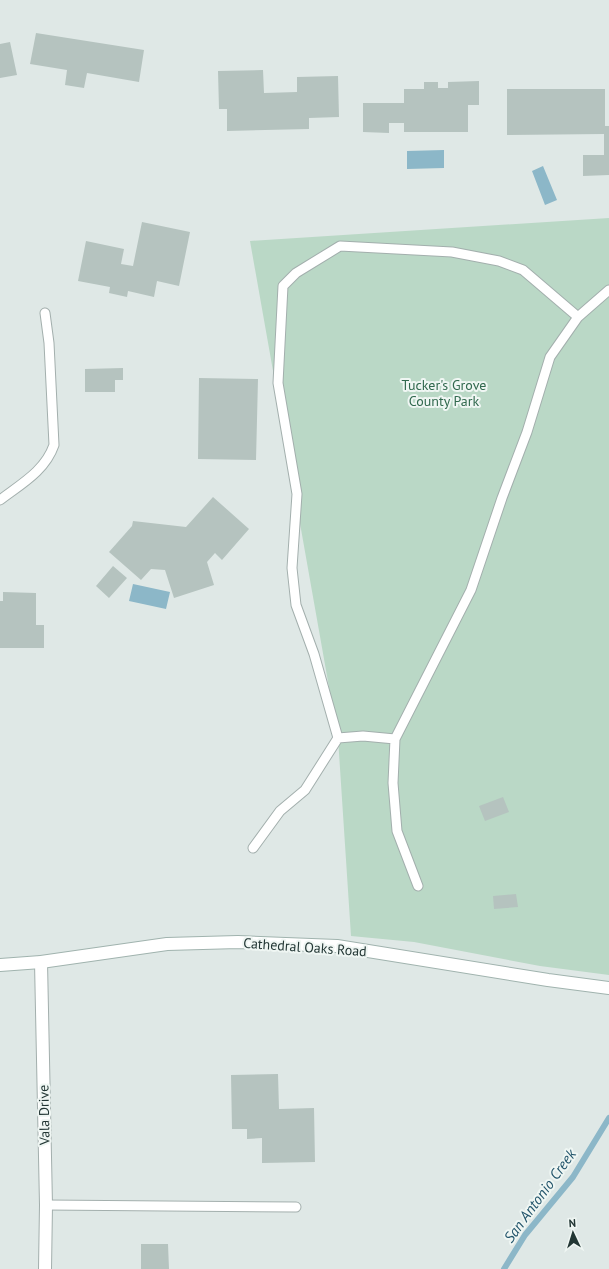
<svg xmlns="http://www.w3.org/2000/svg" width="609" height="1269" viewBox="0 0 609 1269" font-family="'PT Sans',sans-serif">
  <style>
    .green { fill: #bad8c6 }
    .water { fill: #8cb7c8 }
    .lines { fill: none; stroke-linecap: round; stroke-linejoin: round }
    .stream { stroke: #8cb7c8; stroke-width: 6 }
    .building { fill: #b5c3bf }
    .service-casing { stroke: #a3afad; stroke-width: 11 }
    .minor-casing { stroke: #a3afad; stroke-width: 14 }
    .secondary-casing { stroke: #a0b3ae; stroke-width: 14 }
    .service { stroke: #fff; stroke-width: 9 }
    .minor { stroke: #fff; stroke-width: 12 }
    .secondary { stroke: #fff; stroke-width: 12 }
    .labels { text-anchor: middle; stroke-width: 4; stroke-linejoin: round; paint-order: stroke }
    .park-label { font-size: 14px; fill: #31694e; stroke: #eff6f3 }
    .street-label { font-size: 14px; fill: #223634; stroke: #eff6f3 }
    .water-label { font-size: 15px; font-style: italic; fill: #23556b; stroke: #eff6f3 }
  </style>
  <rect width="100%" height="100%" fill="#dfe8e6"/>
  <!-- green -->
  <path class="green" d="M609,218V975L540,966L414,942L351,936L338,738L250,241Z"/>
  <!-- water -->
  <path class="water" d="M444,150V168L407,169V151Z
    M543,166L557,200L545,205L532,171Z
    M133,584L170,592L166,609L129,601Z"/>
  <g class="lines">
    <!-- stream -->
    <path class="stream" d="M504,1269L525,1235L573,1177L609,1118"/>
  </g>
  <!-- building -->
  <path class="building" d="M36,33L144,50L139,82L87,73L84,88L65,85L67,70L30,64Z
    M10,42L17,75L0,78V44Z
    M263,70L264,93L297,92V77L338,76L339,117L309,118V129L227,131V109H219L218,71Z
    M479,81V105H468V132H404V123H389V133L363,132V103H404V89H424V82H438V88H448V82Z
    M507,89H605V126H609V175L583,176V155H604V134L507,135Z
    M142,222L190,232L179,286L157,281L154,297L128,291L127,297L109,293L110,287L78,281L86,241L124,249L121,264L133,266Z
    M123,368V380H115V392H85V369Z
    M199,378L258,379L256,460L198,459Z
    M213,497L249,529L222,560L215,553L207,562L214,585L174,598L165,570L151,569L141,580L109,552L132,526L133,521L186,527Z
    M113,566L127,578L109,598L96,586Z
    M3,592L36,593V625H44V648H0V601H3Z
    M503,797L509,812L485,821L479,806Z
    M516,894L518,907L494,909L493,896Z
    M278,1074L279,1109L314,1108L315,1162L262,1163V1138L247,1139V1129H232L231,1075Z
    M141,1244H168L169,1269H141Z"/>
  <g class="lines">
    <!-- service casing -->
    <g class="service-casing">
      <path id="service" d="M0,500C21,484 45,471 54,445L49,343L45,313
        M395,739L363,736L338,738L314,654L296,605L292,568L297,494L278,383L283,286L296,273L340,246L452,252L499,261L523,270L578,317
        M253,848L280,811L305,790L338,738
        M418,886L397,831L393,783L395,739L471,590L502,498L527,432L550,357L578,317L609,290
        M46,1205L296,1207"/>
    </g>
    <!-- minor casing -->
    <g class="minor-casing">
      <path id="minor" d="M41,962L46,1205L45,1269"/>
    </g>
    <!-- secondary casing -->
    <g class="secondary-casing">
      <path id="secondary" d="M0,965L41,962L167,944L238,942L337,946L548,980L609,988"/>
    </g>
    <!-- service -->
    <use href="#service" class="service"/>
    <!-- minor -->
    <use href="#minor" class="minor"/>
    <!-- secondary -->
    <use href="#secondary" class="secondary"/>
  </g>
  <g class="labels">
    <!-- park labels -->
    <g class="park-label">
      <text x="444" y="390">Tucker's Grove<tspan x="444" dy="16">County Park</tspan></text>
    </g>
    <!-- street labels -->
    <g class="street-label">
      <text transform="translate(305 947) rotate(4)" y="5">Cathedral Oaks Road</text>
      <text transform="translate(44 1115) rotate(-91)" y="5">Vala Drive</text>
    </g>
    <!-- water labels -->
    <g class="water-label">
      <text transform="translate(540 1196) rotate(-54)" y="5">San Antonio Creek</text>
    </g>
  </g>
  <!-- north arrow -->
  <g transform="translate(573 1233) rotate(356)" stroke="#eff6f3" stroke-width="3" paint-order="stroke">
  <path d="M0-3L7 15L0 10L-7 15Z" fill="#223634"/>
  <text y="-6" font-size="11" font-weight="bold" text-anchor="middle" fill="#223634">N</text>
  </g>
</svg>
